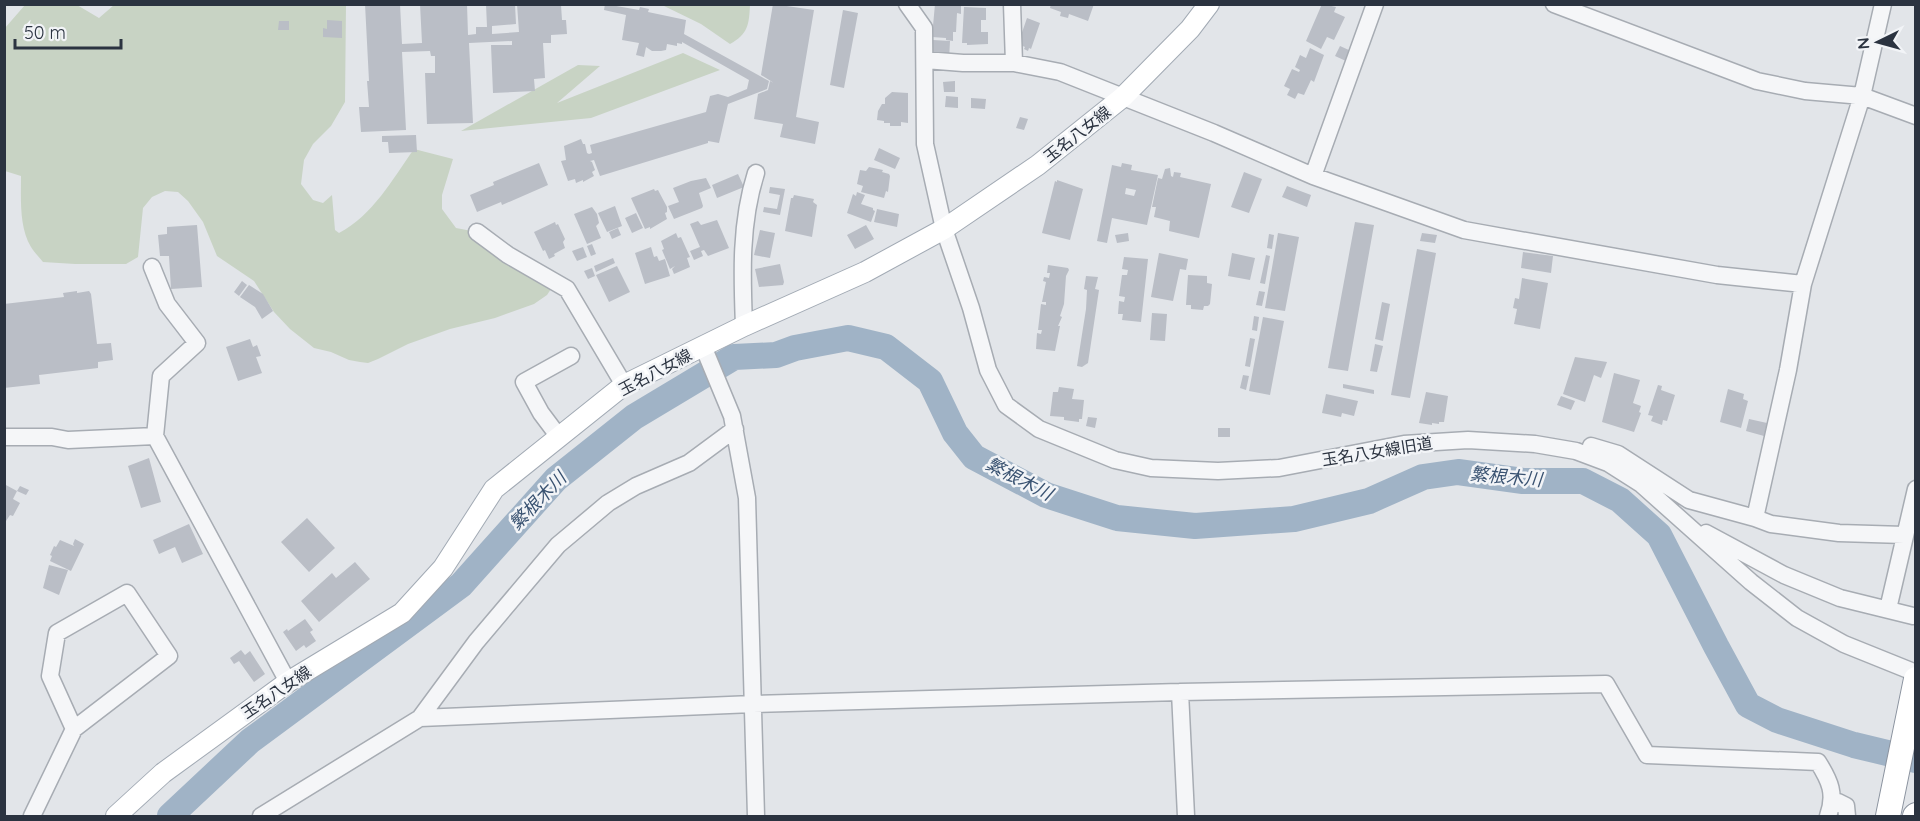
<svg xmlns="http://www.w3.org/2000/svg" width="1920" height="821" viewBox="0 0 1920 821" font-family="Quicksand,'Noto Sans JP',sans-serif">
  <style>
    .green { fill: #c8d3c4 }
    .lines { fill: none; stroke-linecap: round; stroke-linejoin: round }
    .river { stroke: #a0b3c6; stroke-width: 26 }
    .building { fill: #babec6; fill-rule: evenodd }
    .minor-casing { stroke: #a7acb3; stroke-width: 19 }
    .major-casing { stroke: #a2aab4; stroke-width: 22 }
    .highway-casing { stroke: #8b939f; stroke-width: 26 }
    .minor { stroke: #f5f6f8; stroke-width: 16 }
    .major { stroke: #fff; stroke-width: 20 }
    .highway { stroke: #fff; stroke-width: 24 }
    .labels { text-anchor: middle; stroke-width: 5; stroke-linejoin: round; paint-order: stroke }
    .street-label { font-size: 16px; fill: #2b3340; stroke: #f2f4f7 }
    .water-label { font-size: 18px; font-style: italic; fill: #395271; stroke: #f2f4f7 }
  </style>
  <rect width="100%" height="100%" fill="#e2e5e9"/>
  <!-- green -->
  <path class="green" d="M25,5H77L99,18L114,5H346L345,102L331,126L313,144L304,160L301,184L313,200L323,203L332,195L335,230L339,233C373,215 392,180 414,149L453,159L442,195V209L456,228L477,232L555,283L547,295L534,304L495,318L450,329L408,344L378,359L368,363L360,362L349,360L331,352L314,348L290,329L274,312L254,281L217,256L203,222L188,201L178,192L165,191L152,197L143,208L138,257L126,264H75L43,262C39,257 34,252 31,247C19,227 21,199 21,176L5,171V28Z
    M662,5H750C749,25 748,34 730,44L701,24Z
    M683,53L720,70L591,118L461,131L578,65L600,66L557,103Z"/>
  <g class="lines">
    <!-- river -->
    <path class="river" d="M170,816L250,741L461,585L556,479L634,417L734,357L776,355L795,348L848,338L886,347L930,381L955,433L974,457L1046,495L1117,518L1195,526L1294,519L1369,501L1423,477L1458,472L1523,481H1583L1620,500L1659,535L1716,646L1748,705L1777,720L1854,745L1916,760"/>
  </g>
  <!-- building -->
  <path class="building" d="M365,4H400L402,44L422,43L420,4H467L468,35L476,34V27H487L486,4H515L516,24L492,26V34L519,32L517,4L561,5L562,20H566L567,34L551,35V43H543L545,78L534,79L535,91L493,93L491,45H512V41L469,43L473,123L427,124L425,73H435V56H431L430,51L402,52L406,130L361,132L359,107H369L367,81H369Z
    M605,4L639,10L640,7L649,9L648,12L686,20L684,34L769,81L767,89L728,104L719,143L708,141V143L600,176L594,160L590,161L592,162L595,170L592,172L594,176L583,182V180L576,183L575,179L568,181L561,161L566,160L564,146L581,139L583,144H585L587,153L589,154L592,153L590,145L706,112L710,96L718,94L728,97L747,89L749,80L682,42V44L677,43V46L667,44L666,50L661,51H652L646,47L644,57L636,55L639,43L622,40L626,15L604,10Z
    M773,4L814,10L796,117L819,122L815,144L780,137L783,124L754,119L758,94L768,90L770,81L774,83L761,75Z
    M935,4H961V14L957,13L956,32H953V41L946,40V38L932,37Z
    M1051,4H1094L1088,21L1069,14L1068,18L1060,16L1061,12L1050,8Z
    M1322,4L1336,7L1334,12L1345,17L1334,40L1327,37L1321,49L1306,41Z
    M964,7L986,8V20H981V32H988V44L967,45V43H962Z
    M843,10L858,13L844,88L830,85Z
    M1027,18L1040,23L1031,49L1029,48L1028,51L1024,49L1025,47L1018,44Z
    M327,20L342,21V38L323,37V28L327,29Z
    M279,21H289V30H278Z
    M933,40L950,41L949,60L932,58Z
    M1340,46L1351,51L1346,61L1335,56Z
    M1310,48L1324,55L1314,82L1311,80L1304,95L1298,93L1295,99L1287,95L1290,89L1284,86L1292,69L1299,72L1300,70L1295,67L1300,55L1306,58Z
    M955,81V92H944L943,82Z
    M892,92L908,93V123L901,122V126H890V123H884V121L877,120L878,111L882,104H885V98Z
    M946,96L958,97V108L945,107Z
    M971,98L986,99L985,109L971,108Z
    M1020,117L1028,119L1024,130L1016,128Z
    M416,135L417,152L389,153L388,142H382V136Z
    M879,148L900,158L895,169L874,160Z
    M539,163L548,185L502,205L501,202L477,212L470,195L494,185L493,182Z
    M1122,163L1132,165L1131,170L1158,175L1147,225L1112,218L1107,243L1097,241L1112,165L1121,167ZM1126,188L1136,190L1134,196L1125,194Z
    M869,167L883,170L882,172L889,174L890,176L888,192L886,191L884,198L861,192L863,186L857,184L860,170L866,171Z
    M1170,168L1171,176L1173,177L1174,172L1181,173L1180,177L1211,184L1199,238L1169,231L1170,221L1154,217L1156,207H1152L1158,178L1162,179L1165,169Z
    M1244,172L1262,179L1249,213L1231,207Z
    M738,174L744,187L717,198L712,185Z
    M706,178L711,188L699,193L703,206L702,208L674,219L668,206L679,202L673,188L691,181Z
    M1057,180L1083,189L1070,240L1042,233L1055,181L1057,182Z
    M1287,186L1311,195L1307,207L1282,197Z
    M770,187L785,189L780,215L763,212L764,207L777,209L780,195L769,193Z
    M654,189L655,191L658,190L667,207V212L665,213L667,219L650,229V227L645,229L631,198Z
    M857,192L865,195L861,204L873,208V210L875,211L871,222L847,213L853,194L856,196Z
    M794,195L814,199L813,202L817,205L812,237L785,231L791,198H793Z
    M615,206L622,226L607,232L598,213Z
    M592,207L597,214L599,223L596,226L601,238L587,244L574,214Z
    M877,209L899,214L897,227L874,222Z
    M636,213L643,228L632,233L625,218Z
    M717,220L729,248L708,256L704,250L701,251L703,256L694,260L690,251L700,247L690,224L698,221L701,225Z
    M555,222L556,225L558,224L565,239L563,242L565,248L554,254L555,256L549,259L545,250L543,251L534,232Z
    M1355,222L1374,225L1348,371L1328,368Z
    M197,225L202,287L171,289L169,256H160L158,235L167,234V227Z
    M866,225L874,239L855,249L847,235Z
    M618,228L621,235L612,239L609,232Z
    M760,230L775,233L770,258L754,255Z
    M676,233L678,238L681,237L690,257L687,258L690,267L674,274L672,269L675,266L670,269L662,250L664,249L661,241Z
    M1128,233L1129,241L1117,243L1115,235Z
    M1278,233L1299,237L1285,311L1265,308Z
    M1422,233L1437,235L1435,243L1420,241Z
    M1269,234L1274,235L1272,249L1267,248Z
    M592,244L596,254L591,256L587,246Z
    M583,247L587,257L577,261L572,251Z
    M651,247L654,257L657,256L659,261L665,259L670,276L645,284L635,253Z
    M1417,249L1436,253L1410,398L1391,395Z
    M1523,252L1553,256L1551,273L1521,268Z
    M1159,253L1188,259L1186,270L1180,269L1173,301L1151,297Z
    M1232,253L1255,258L1250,280L1228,276Z
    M1266,255L1270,256L1265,284L1260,283Z
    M1124,257L1148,259L1141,322L1122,320L1123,314H1118L1119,301L1124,302L1125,297L1119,296L1122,275H1127L1128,270L1122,269Z
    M613,258L615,263L596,272L594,266Z
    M780,264L784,282L783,285L759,287L755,269Z
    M1048,265L1068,268L1069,270L1066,276L1064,304L1060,316L1062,317L1058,326H1060L1055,351L1036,349L1037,333L1041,334L1042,330H1038L1041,304L1046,305V302H1042L1046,282L1043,281L1044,277L1049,278L1050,273H1047Z
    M617,266L630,292L609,302L596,275Z
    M592,268L595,276L588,279L584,271Z
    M1188,275L1207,276V283L1212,284L1210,304L1208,306H1204L1203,310L1191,309V305H1186Z
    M1086,276L1098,277L1095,289L1099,290L1088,363L1082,367L1077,366L1086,309L1087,290L1084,289Z
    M1522,278L1548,283L1540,329L1514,324L1517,309L1513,308L1515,298L1519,299Z
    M242,281L247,285L239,296L234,292Z
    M249,285L263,294L273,311L262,319L255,307L240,297Z
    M77,291V293L89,291L91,294L97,344L111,343L113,360L98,362V368L39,375L40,384L4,388V304L64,297L63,293Z
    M1259,291L1265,292L1262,306L1256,305Z
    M1382,302L1390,304L1383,341L1375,339Z
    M1152,313L1167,314L1165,341L1150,340Z
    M1254,316L1259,317L1257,331L1252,330Z
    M1263,317L1284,321L1270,395L1249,391Z
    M1250,338L1255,339L1250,367L1245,366Z
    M250,339L253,347L257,345L261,356L256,357L262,373L238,381L226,347Z
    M1375,344L1383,346L1377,372L1370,371Z
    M1575,357L1607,362L1601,378L1594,375L1585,402L1563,394Z
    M1614,373L1640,380L1633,403L1641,406L1639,412L1641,413L1634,432L1602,422Z
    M1243,375L1249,376L1246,390L1240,388Z
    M1343,384L1374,390V394L1343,388Z
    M1658,385L1662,386L1661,390L1675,395L1667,421L1663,420L1662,425L1651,421L1653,416L1648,415Z
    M1059,387L1074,389L1072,399L1084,400L1082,419H1079V422L1064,420V417L1050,416L1053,392H1058Z
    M1728,389L1744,394L1743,399L1748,401L1741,428L1720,422Z
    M1426,392L1448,396L1444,422H1439V424L1432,423V425L1419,423Z
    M1326,394L1358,401L1354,416L1342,413L1341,417L1322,413Z
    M1561,396L1575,401L1571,410L1557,405Z
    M1088,417L1097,418L1095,428L1086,426Z
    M1749,419L1767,423L1764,436L1746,431Z
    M1218,428H1230V437H1218Z
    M149,458L161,502L141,508L128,466Z
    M4,484L17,491L13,499L20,503L13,516L10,515L4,524Z
    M20,486L29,490L26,495L17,491Z
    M307,518L335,548L309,572L281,542Z
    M189,524L203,554L182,563L175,547L159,554L153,540Z
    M75,539L84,544L71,571L50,561L52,556L50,555L54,546L56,547L60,540L74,546L73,544Z
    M355,562L370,579L319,622L301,601L332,573L336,578Z
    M49,565L68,570L59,595L43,588Z
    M305,619L313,630L310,632L316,641L306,648L304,645L296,651L283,632L287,629L288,631Z
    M241,650L245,655L250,651L265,674L254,682L239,661L234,664L230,658Z"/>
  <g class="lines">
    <!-- minor casing -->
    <g class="minor-casing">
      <path id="minor" d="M907,4L924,28L925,144L944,229L971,308L988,370L1006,405L1039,429L1115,460L1151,468L1218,471L1279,468L1404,444L1468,440L1535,444L1576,451L1608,463L1641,484L1751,582L1797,618L1844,644L1916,673
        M1012,4L1014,63
        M1554,4L1757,81L1805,91L1862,96L1916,116
        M925,60L963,63H1014L1060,72L1214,133L1313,176L1464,230L1717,275L1803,284
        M1313,176L1375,4
        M477,232L508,255L567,289L624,385
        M152,267L167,304L197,343L161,376L155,436
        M744,326C742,275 740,223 756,173
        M703,346L732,416L747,498L756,816
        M4,437H52L68,440L155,436L288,682
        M559,437L541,413L524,382L571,356
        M1591,446L1618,454L1689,500L1755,518L1771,524L1839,533L1904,535
        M1755,518L1788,370L1803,284L1862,96L1883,4
        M1706,533L1784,575L1840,598L1913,616
        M1888,609L1916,489
        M1180,692L1186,816
        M420,718L753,704L1180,692L1606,684L1647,755L1818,762C1830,781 1836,794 1828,816
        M1832,805L1838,802L1846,806L1847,816
        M32,816L74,729L169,656L127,593L57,633L50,676L74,729
        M261,816L420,718L476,642L558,545L608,503L636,486L689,463L735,429"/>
    </g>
    <!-- major casing -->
    <g class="major-casing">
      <path id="major" d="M116,816L163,773L288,682L402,613L443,568L494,489L624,385L744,326L865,272L944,229L1038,165L1123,97L1190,29L1209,4"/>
    </g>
    <!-- highway casing -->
    <g class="highway-casing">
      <path id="highway" d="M1888,816L1916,679
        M1915,816L1916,815"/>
    </g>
    <!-- minor -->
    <use href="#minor" class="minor"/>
    <!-- major -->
    <use href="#major" class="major"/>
    <!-- highway -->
    <use href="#highway" class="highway"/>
  </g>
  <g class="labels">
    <!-- street labels -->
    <g class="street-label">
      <text transform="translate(1077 134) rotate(-38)" y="6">玉名八女線</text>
      <text transform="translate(655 372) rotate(-28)" y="6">玉名八女線</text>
      <text transform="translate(1377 451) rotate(-9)" y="6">玉名八女線旧道</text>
      <text transform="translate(276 692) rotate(-34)" y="6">玉名八女線</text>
    </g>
    <!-- water labels -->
    <g class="water-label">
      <text transform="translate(1506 477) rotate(5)" y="6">繁根木川</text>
      <text transform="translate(1019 479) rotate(27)" y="6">繁根木川</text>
      <text transform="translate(538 501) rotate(-46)" y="6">繁根木川</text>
    </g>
  </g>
  <!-- border -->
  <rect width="1920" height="821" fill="none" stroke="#2b3340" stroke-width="12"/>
  <!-- north arrow -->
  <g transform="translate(1878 42) rotate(265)" stroke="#f2f4f7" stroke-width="4.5" paint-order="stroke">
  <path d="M0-4.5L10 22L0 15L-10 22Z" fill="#2b3340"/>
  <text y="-9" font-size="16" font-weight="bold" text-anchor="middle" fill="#2b3340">N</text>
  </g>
  <!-- scale -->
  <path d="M15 39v9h106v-9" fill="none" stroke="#2b3340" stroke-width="3"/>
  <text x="24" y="39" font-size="18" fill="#2b3340" stroke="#f2f4f7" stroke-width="4.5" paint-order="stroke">50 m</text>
</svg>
